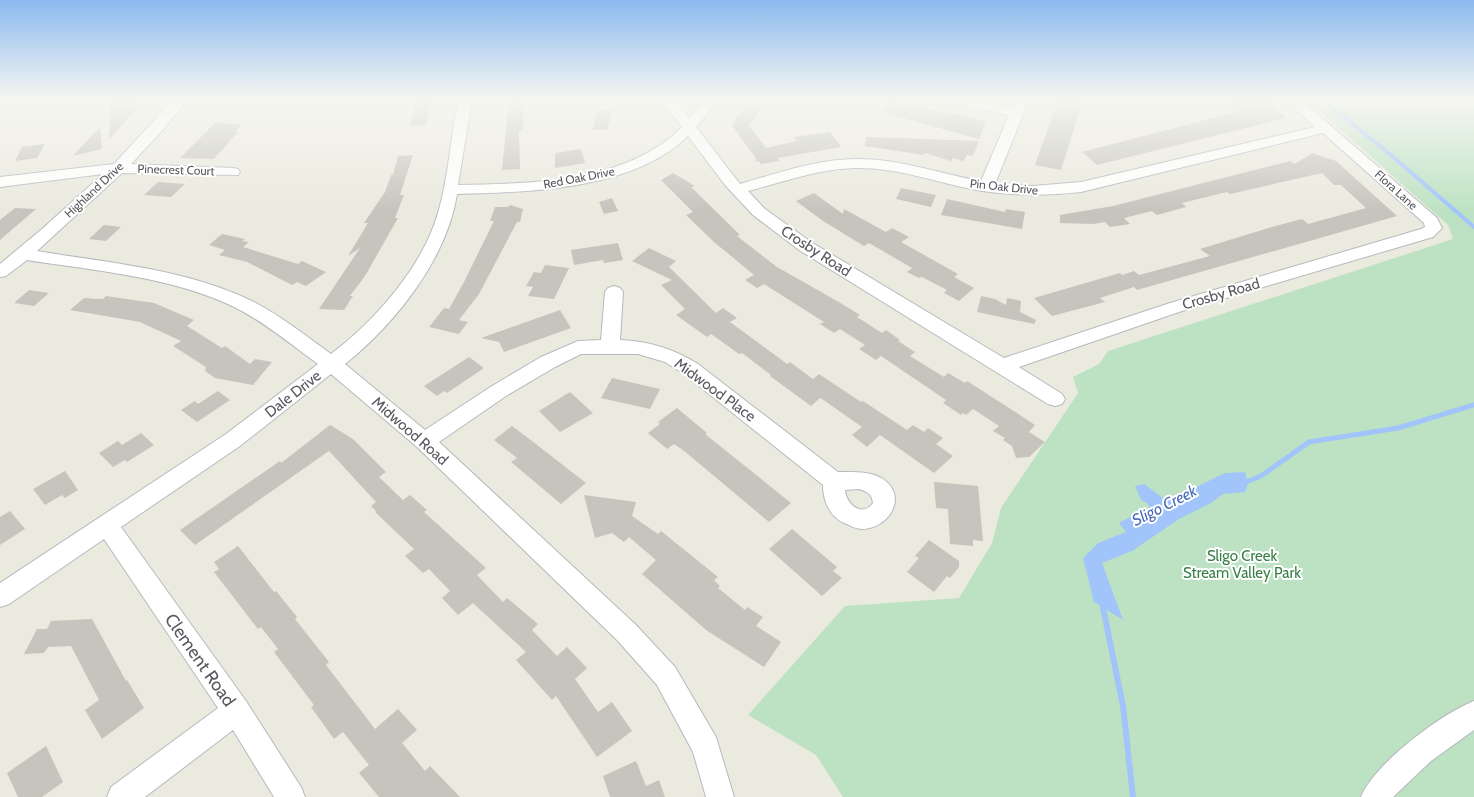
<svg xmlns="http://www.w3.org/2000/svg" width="1474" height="797" viewBox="0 0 1474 797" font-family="Cabin,sans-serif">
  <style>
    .green { fill: #bde2c3 }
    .water { fill: #a1c4fa }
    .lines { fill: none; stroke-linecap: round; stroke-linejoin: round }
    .stream-far2 { stroke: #a1c4fa; stroke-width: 4 }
    .stream-far1 { stroke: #a1c4fa; stroke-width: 5 }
    .stream { stroke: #a1c4fa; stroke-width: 6 }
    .building { fill: #c6c4bd }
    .minor-casing { stroke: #b7b8be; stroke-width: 2 }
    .minor { fill: #fff; fill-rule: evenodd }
    .labels { text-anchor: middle; stroke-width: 4; stroke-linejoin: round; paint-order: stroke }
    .far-street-label { font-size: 12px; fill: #585a60; stroke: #fff }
    .street-label { font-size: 15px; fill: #585a60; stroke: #fff }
    .park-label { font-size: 15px; fill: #387f47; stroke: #fff }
    .water-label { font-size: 16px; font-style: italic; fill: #466bba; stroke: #fff }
    .near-street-label { font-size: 18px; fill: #585a60; stroke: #fff }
  </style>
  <rect width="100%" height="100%" fill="#ebeadf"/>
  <!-- green -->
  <path class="green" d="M1307,100H1474V797H843L816,755L748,715L845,606L959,598L992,543L1001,508L1078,393L1073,377L1099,364L1108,351L1453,239L1448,225Z"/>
  <!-- water -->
  <path class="water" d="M1245,472L1248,484L1245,492L1223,494L1211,503L1179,519L1132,551L1102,563L1123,620L1094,602L1083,558L1098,543L1126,532L1119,523L1134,515L1151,510L1147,503L1141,500L1135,486L1144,484L1167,501L1225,473Z"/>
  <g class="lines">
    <!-- stream-far2 -->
    <path class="stream-far2" d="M1323,100L1391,155L1474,227"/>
    <!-- stream-far1 -->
    <path class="stream-far1" d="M1241,484L1261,476L1309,442L1398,428L1474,405"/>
    <!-- stream -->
    <path class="stream" d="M1102,603L1123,706L1133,797"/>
  </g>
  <!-- building -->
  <path class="building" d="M111,100H136V110L109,139Z
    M417,100H431L426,125L410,126Z
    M509,100H524L523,131H519L520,169L502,170Z
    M892,100L914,106L986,121L979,139L881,112Z
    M1058,100H1083L1061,170L1035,165Z
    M1227,100H1267L1286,118L1097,165L1082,152L1244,110L1227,108Z
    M746,106L761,109L749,125L766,148L797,141L794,137L830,132L841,147L778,158L780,161L761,164L759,161L756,162L755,157L733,127V123Z
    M598,110L613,111L607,130H592Z
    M215,123L242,124L235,132H238L214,159L180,158Z
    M100,127L102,149L73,156Z
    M866,137L897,138L979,141L973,156L967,155L963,161L953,158L951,161L925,153L924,155L865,146Z
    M45,144L37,158L15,161L22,147Z
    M581,149L585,163L555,168V153Z
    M1312,153L1336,161L1397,216L1137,290L1134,287L1100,298L1105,302L1052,316L1034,298L1120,273L1122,275L1134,271L1139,275L1210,256L1200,249L1272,227L1302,219L1308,224L1366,208L1341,185H1334L1322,173L1230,194L1227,192L1182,203L1186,207L1157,215L1152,211L1124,218L1130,224L1110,227L1105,222L1093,224L1060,223V215L1113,206L1290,161L1295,164Z
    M413,155L400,195H404L395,218H398L365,276L350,296H353L344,310L319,309L360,248L348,256L368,223H364L385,192L391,175H393L398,156Z
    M673,173L695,186L691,187L740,235L737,236L777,267L837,301L860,315L857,317L882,333L886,330L900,340L898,341L915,352L910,356L944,377L948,373L965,383L967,381L1006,406L1035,425L1029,432L1045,442L1029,457L1016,458L1012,446L1003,440L1005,438L993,431L999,426L973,409L966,415L963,413L961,415L943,403L946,400L881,356L876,360L859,349L865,345L840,329L834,333L820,324L824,322L764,284L757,288L745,280L754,275L714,242L686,215L693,212L661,180Z
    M158,182L185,184L171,197L144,195Z
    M901,188L936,195L931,207L896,199Z
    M814,193L843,214L844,209L886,232L892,228L909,237L901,242L958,274L954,277L974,288L959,301L944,293L947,290L922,277L919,278L907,272L912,268L869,243L864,246L823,221L796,201Z
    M612,198L618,211L604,214L599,202Z
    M947,199L1005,212L1006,209L1025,212L1022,229L941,215Z
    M510,205L523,209L520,222H517L479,294L459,320L468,322L459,334L429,327L444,308L449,309L464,282L494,221H490L495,207H508Z
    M15,208L36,209L0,240V220Z
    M104,225L121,227L106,241L89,239Z
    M222,234L245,239L242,241L249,242L243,247L298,264L302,261L326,272L306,286L297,282L292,285L247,262L219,255L225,250L209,245Z
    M618,243L623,260L604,263L603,260L574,265L571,250Z
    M649,248L676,261L669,267L716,313L723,308L737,318L730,322L787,364L790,362L813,379L819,374L861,402L863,401L907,430L913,425L924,432L928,428L943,438L936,444L953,456L934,473L880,435L867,447L852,435L862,427L825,401L820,398L811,406L770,376L771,375L742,353L739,354L711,334L707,337L676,315L685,309L661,285L672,280L632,261Z
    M545,265L569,268L554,299L528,296L533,287L526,286L534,272L541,273Z
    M29,290L49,293L34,306L14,303Z
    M106,296L154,303L194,320L187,326L222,348L225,346L250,364L255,359L272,362L253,385L215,378L205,371L206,367L173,346L181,341L140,322L70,310L84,298L96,299H103Z
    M981,296L995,299L1006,305L1007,298L1021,301L1020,312L1036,320L1034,324L977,312Z
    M560,310L571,328L504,352L499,342L481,338Z
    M469,357L484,368L447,393L444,391L437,396L424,386Z
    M612,378L660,389L650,409L601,398Z
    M218,391L230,400L197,422L181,410L195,401L198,404Z
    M570,392L593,413L560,432L539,411Z
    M677,408L707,433L705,434L791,503L769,522L683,450L674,444L667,449L648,433L660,424L658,422Z
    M330,425L353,439L386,472L379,477L403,500L410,495L427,510L424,512L486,568L477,575L503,602L507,598L538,624L532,630L557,656L567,647L587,668L575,679L598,712L612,702L632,731L597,757L556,696L552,700L516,660L526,652L473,603L458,615L442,598L450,591L429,569L423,573L405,556L414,549L375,512L376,511L371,506L376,502L329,451L195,545L180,530L280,461L281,463Z
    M512,426L532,441L586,483L561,504L511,462L517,458L494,440Z
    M141,433L154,445L127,462L125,460L113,467L99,453L118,441L122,445Z
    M65,471L78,490L65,498L62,495L45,505L33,489Z
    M934,482L978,486L983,541L973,540V546L950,544L948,509L936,508Z
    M584,495L636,502L632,516L658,534L661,531L718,577L714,580L720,586L718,588L745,610L747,607L763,617L756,626L781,642L764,667L706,630L642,574L656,560L629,537L624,542L612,533L595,538Z
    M10,511L25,529L0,545V517Z
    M792,529L837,567L833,571L842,578L822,596L769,549Z
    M929,540L959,561V567L950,578L947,576L934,592L907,572L919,558L915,556Z
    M238,546L274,592L276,591L297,617L295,619L329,662L326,665L375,729L398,709L417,730L402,743L425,771L430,766L460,797H379L359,773L369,765L343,732L334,739L311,707L314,705L274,652L278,649L261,627L258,629L214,572L219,569L214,562Z
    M92,619L126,681L127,680L144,708L102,739L85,710L99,700L71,646L48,647L44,653L24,654L37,629H47L51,621Z
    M46,746L63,782L42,797H18L7,773Z
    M636,761L646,786L659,780L665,797H610L603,776Z"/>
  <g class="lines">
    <!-- minor casing -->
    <g class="minor-casing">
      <path id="minor" d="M173,100H187L161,132L131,164L233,168L238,169L240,172L238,175L122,173L37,251C109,263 186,269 252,301C280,315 306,336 331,354C375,321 423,266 438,213C449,176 450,137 459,100H472L458,185C533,183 625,184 682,127L669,110L657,103L656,100C676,100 678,103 689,118L706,100H719L696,127L740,184C778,173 817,159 856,159C898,158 940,174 981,181L1009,115L950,103L948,100H972L1013,108L1017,100H1029L995,184L1033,186L1081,182L1315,127L1286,100H1301L1437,218L1442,228L1433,237L1182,311L1019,367L1062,394L1065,399L1062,404L1055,406L1048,404L799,250L753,215L725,185L688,136C633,190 530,192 457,194C447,259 395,324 345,364L425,430L492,386L541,357L578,341L601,340L605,292L608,288L614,286L620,288L623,292L620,340C648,341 674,349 698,364L838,472C853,472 871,471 883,479C909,497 888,529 862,529C856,529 849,525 844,523C829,516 823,500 823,485L684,374L665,362L638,354H581L555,367L506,396L439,442L636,625L675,667L716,737L734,797H706L693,752L657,685L618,641L417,447L331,374L240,446L121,527L246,701L301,787L305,797H274L233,730L145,797H107L111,787L218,708L104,539L9,604L0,607V583L226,434L318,364C293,346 268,325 240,310C177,277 96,271 27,260L6,276L0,277V264L42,229L103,174L0,187V177L114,164ZM1323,133L1424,223L1425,227L1421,229L1170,303L1004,358L811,242L765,209L748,191C783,182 818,169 855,168C894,167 933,181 971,189C1008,196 1044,196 1081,192ZM859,489C868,492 872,494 873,503C862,518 846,504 845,490Z
        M1474,701V730L1431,761L1393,797H1361C1374,764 1441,714 1474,701Z"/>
    </g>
    <!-- minor -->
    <use href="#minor" class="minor"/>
  </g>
  <!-- sky -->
  <linearGradient id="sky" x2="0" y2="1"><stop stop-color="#8bbaef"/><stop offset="0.47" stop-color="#f6f6f1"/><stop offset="1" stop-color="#f6f6f1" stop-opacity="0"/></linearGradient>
  <rect width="1474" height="211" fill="url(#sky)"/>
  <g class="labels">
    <!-- far-street labels -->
    <g class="far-street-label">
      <text transform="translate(176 170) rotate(2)" y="4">Pinecrest Court</text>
      <text transform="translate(579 178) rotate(-11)" y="4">Red Oak Drive</text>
      <text transform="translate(1004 187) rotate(6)" y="4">Pin Oak Drive</text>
      <text transform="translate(94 190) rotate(-43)" y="4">Highland Drive</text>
      <text transform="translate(1396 190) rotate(42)" y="4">Flora Lane</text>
    </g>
    <!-- street labels -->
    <g class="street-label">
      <text transform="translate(816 251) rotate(33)" y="5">Crosby Road</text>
      <text transform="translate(1221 294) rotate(-16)" y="5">Crosby Road</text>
      <text transform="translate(715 390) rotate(36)" y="5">Midwood Place</text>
      <text transform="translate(293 394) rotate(-38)" y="5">Dale Drive</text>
      <text transform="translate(410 431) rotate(41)" y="5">Midwood Road</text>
    </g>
    <!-- park labels -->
    <g class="park-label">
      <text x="1242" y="561">Sligo Creek<tspan x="1242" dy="17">Stream Valley Park</tspan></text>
    </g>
    <!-- water labels -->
    <g class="water-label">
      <text transform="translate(1164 505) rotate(-27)" y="6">Sligo Creek</text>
    </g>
    <!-- near-street labels -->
    <g class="near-street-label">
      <text transform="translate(200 660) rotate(55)" y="6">Clement Road</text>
    </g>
  </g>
</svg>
